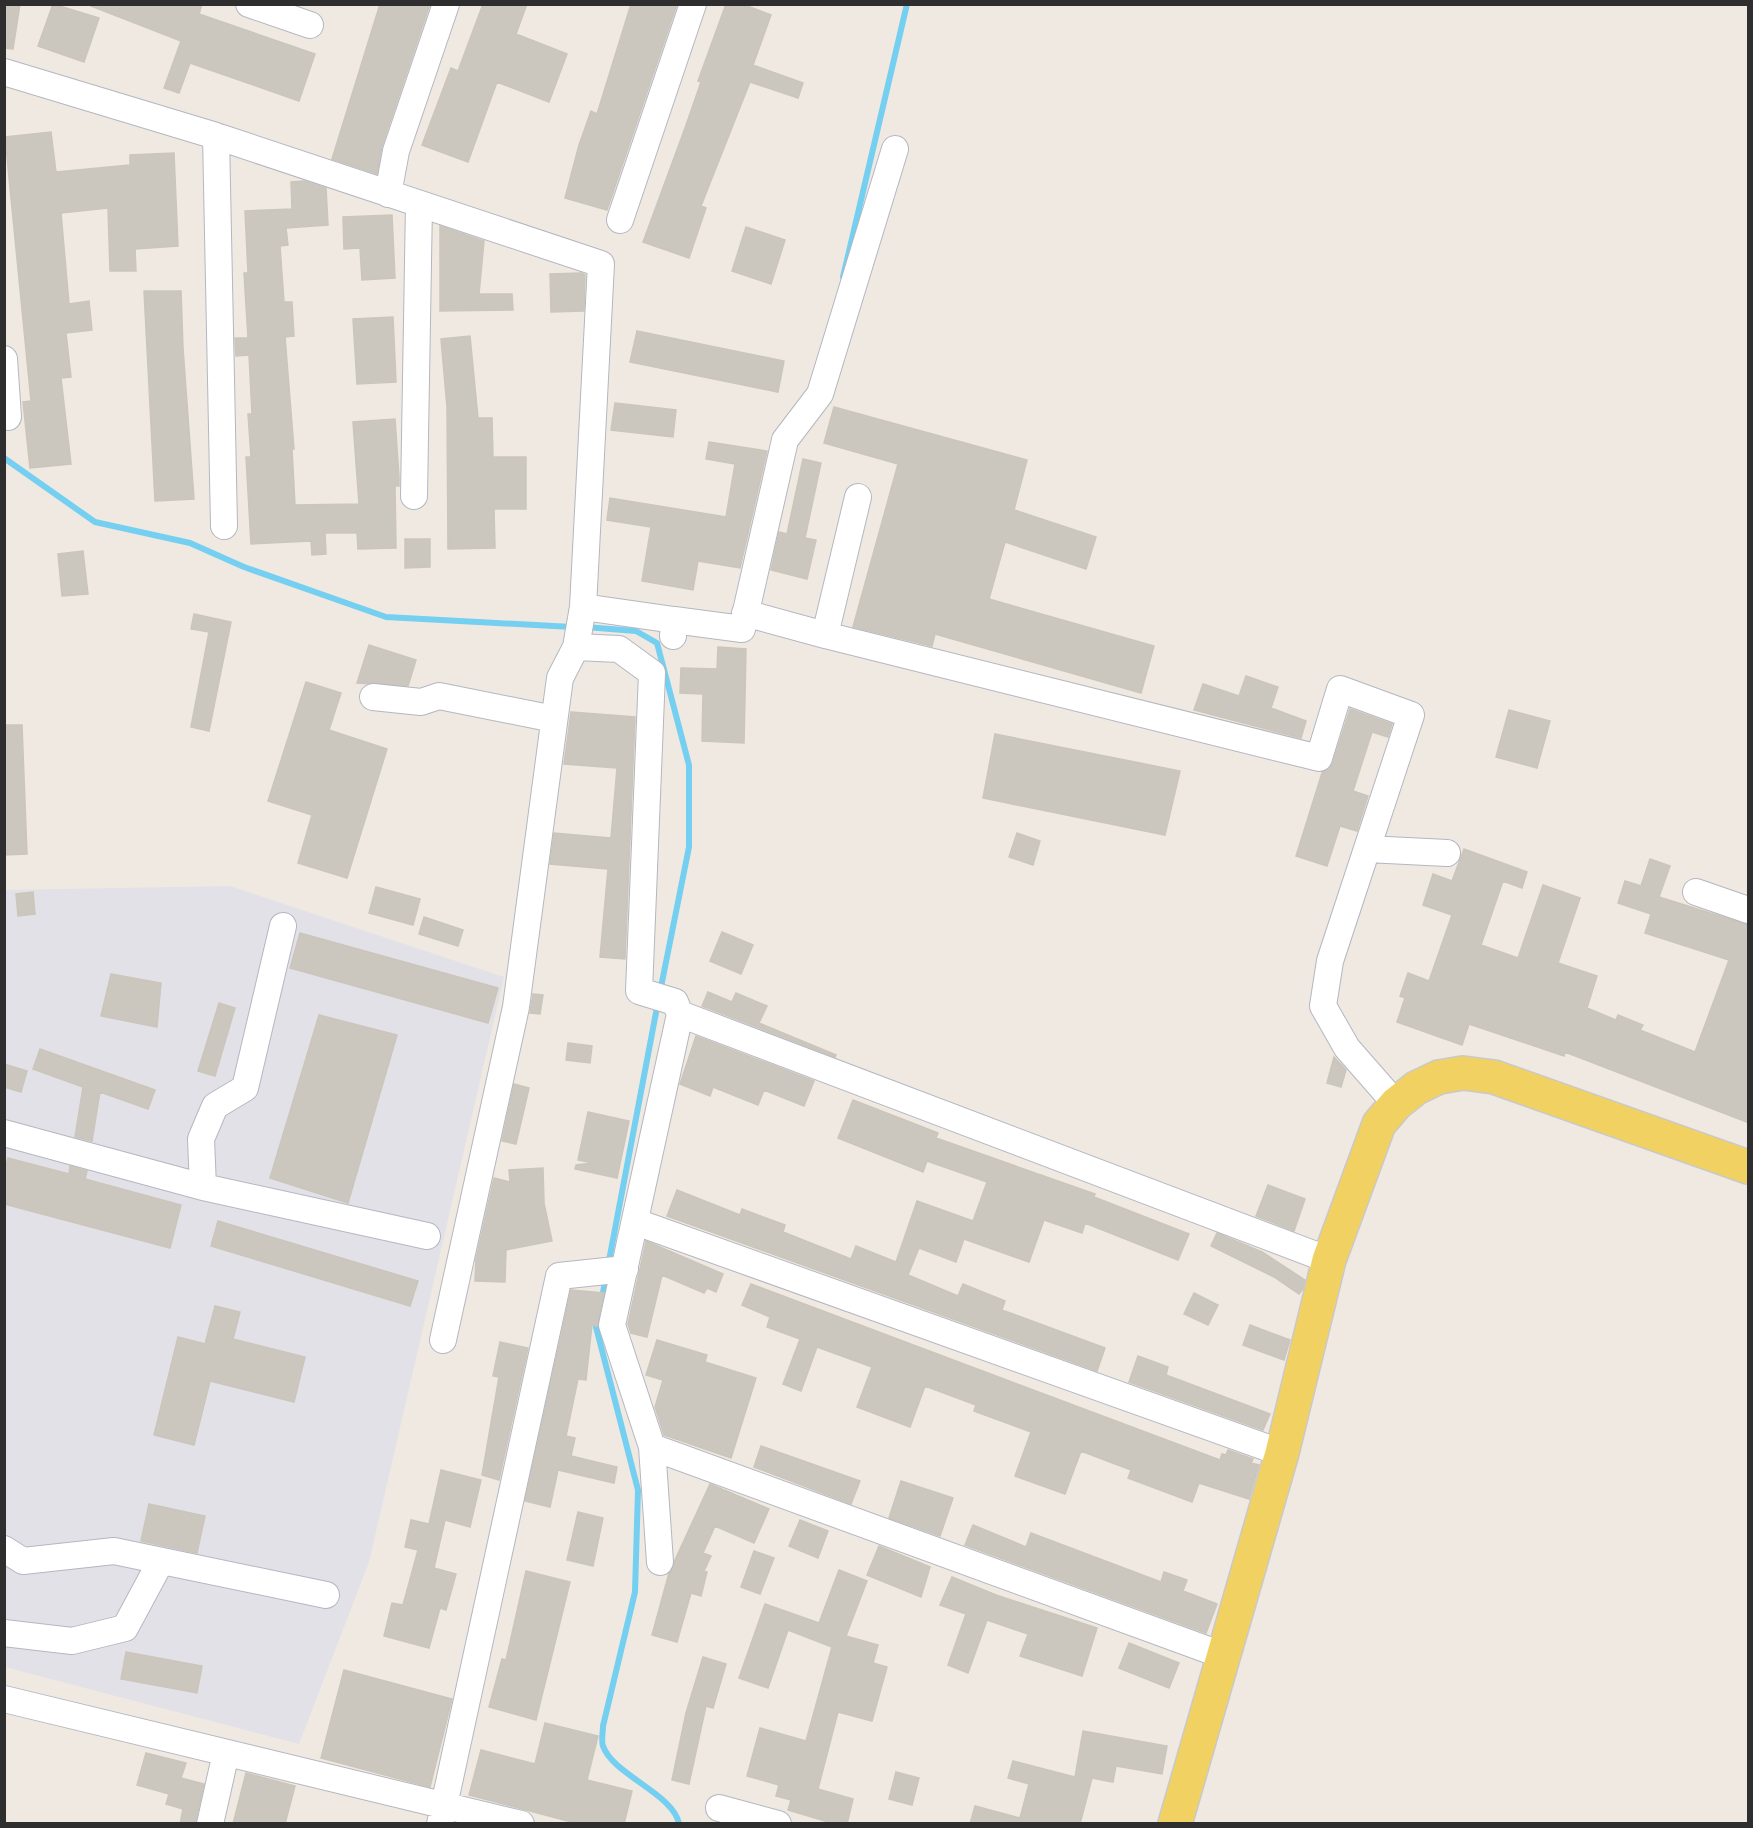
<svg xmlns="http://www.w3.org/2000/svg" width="1753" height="1828" viewBox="0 0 1753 1828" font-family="'DM Sans',sans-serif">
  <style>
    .industrial { fill: #e3e1e8 }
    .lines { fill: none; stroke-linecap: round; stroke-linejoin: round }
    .stream { stroke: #75cff0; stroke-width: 6 }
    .building { fill: #cbc7bf; stroke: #cbc5ba; stroke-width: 1.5 }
    .minor-casing { stroke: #b4b7c1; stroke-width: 28 }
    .major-casing { stroke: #c9c9c9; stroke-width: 36 }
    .minor { stroke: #fff; stroke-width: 26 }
    .major { stroke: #f2d163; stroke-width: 33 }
  </style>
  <rect width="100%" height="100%" fill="#efe9e1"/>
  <!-- industrial -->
  <path class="industrial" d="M230,886L504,977L369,1562L299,1744L5,1667L4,890Z"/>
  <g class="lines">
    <!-- stream -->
    <path class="stream" d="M843,277L907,4
      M4,458L95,522L190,543L244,567L386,617L572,627
      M585,627L636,631L657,643L689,765V847L660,992
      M608,1266L658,1002
      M602,1298L606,1276
      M597,1320L596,1327L638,1490L635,1592L603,1726C603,1732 601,1741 603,1746C613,1775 674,1794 679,1824"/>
  </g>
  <!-- building -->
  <path class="building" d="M4,4H20L13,49L4,48Z
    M53,4L99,18L84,62L38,46Z
    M86,4H202L199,14L315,54L299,101L190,63L179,93L164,88L181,41Z
    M380,4H430L382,146L377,174L332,159Z
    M483,4H527L516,34L567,54L549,102L497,82L468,162L422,145L451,68L458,71Z
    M631,4H677L607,210L565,198L579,145L591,111L597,114Z
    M726,4H742L771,15L753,65L803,83L798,98L750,82L701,206L706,208L689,258L643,242L685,128L701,82L698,81Z
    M51,132L56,172L130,165V155L174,153L178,246L135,249L136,271H110L108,208L61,213L69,304L89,301L92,330L66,333L71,377L61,378L71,464L30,468L23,402L31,401L5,137Z
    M304,181L326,188L328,225L286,228L288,245L280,246L284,302H292L294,336L285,337L294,449H292L295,505L359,504L353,422L395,419L399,477V486H395L396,548L358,549L357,533H325L326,554L312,555L311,541L251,544L246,457H251L248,414H252L249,355L236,356L235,338H248L244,273H248L245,211L292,209L291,182Z
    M392,215L395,278L362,280L360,248L344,249L343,217Z
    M440,226L484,241L479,294H512L513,310L440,311Z
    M746,227L785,240L771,284L732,271Z
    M581,273L585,275L584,311L551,312L550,274Z
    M144,291H181L183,348L194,499L155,501Z
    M393,317L396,382L357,384L353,319Z
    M637,331L784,361L778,392L630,362Z
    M470,336L478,418H492L493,457H526V509H494L495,548L448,549L447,407L441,339Z
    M615,403L676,410L673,437L611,430Z
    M834,407L1027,460L1014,510L1096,537L1086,569L1005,542L989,599L1154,646L1141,693L935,634L932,646L853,627L898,464L824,443Z
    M709,442L767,451L740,568L698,561L693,590L642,581L651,527L607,520L610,498L726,517L735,464L706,459Z
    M803,459L821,463L805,538L816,540L807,579L771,570L779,532L787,534Z
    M405,539H430V567L405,568Z
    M83,551L88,594L62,596L58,554Z
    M194,614L231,622L209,731L191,727L209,632L191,629Z
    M369,645L416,660L408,686L357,683Z
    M718,647L746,649L744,743L702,741L703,694L680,693L681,668L717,669Z
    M1246,676L1278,687L1271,708L1306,721L1301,738L1194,710L1203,684L1239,696Z
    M306,682L341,693L329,730L387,749L347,878L298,863L312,815L268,801Z
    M1350,709L1392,724L1388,737L1372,732L1353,791L1368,796L1357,831L1340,826L1327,866L1296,856L1322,773L1333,762Z
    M1509,710L1550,721L1537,768L1496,757Z
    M571,712L635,717L625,959L600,957L608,869L550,864L554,833L611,838L617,768L564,764Z
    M4,725H22L27,854L4,855Z
    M995,734L1180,771L1165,835L983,798Z
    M1017,833L1040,841L1033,865L1009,857Z
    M1464,849L1527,872L1522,888L1503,881L1481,945L1518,958L1543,885L1580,898L1558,963L1597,976L1587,1008L1616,1020L1618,1015L1643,1025L1640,1030L1695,1052L1729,960L1645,933L1651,914L1618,903L1625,881L1641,886L1650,859L1670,866L1659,897L1749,925V1123L1565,1052L1564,1056L1469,1024L1462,1045L1397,1022L1405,998L1400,996L1408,973L1429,981L1452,915L1423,905L1433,874L1452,881Z
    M376,887L420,899L413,925L369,913Z
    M33,892L35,914L18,916L16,894Z
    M424,917L463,930L458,946L419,934Z
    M722,932L753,945L741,974L710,961Z
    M300,933L498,988L488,1023L290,968Z
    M111,974L161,983L157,1027L101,1016Z
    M708,992L732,1002L736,993L767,1006L759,1023L836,1055L835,1057L702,1006Z
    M533,994L543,995L540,1014L530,1013Z
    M219,1003L235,1008L215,1076L198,1071Z
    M319,1015L397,1035L348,1203L270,1178Z
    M696,1036L814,1081L804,1106L764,1090L758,1105L713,1087L710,1096L680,1084Z
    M568,1043L592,1046L590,1063L566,1060Z
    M40,1049L155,1090L148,1109L100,1092L92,1141L75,1137L83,1087L33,1069Z
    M1334,1057L1346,1070L1341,1087L1327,1083Z
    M4,1064L27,1071L21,1092L4,1087Z
    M514,1084L529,1088L516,1144L502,1141Z
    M853,1100L938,1133L936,1138L1095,1194L1094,1197L1189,1234L1178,1260L1085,1223L1082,1233L1044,1220L1029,1262L964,1239L956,1262L919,1248L908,1275L958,1296L963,1284L1005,1301L1002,1310L1105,1348L1097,1371L667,1216L677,1190L740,1215L742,1209L785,1225L783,1232L851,1259L856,1246L896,1262L917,1201L973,1221L987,1182L927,1161L923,1172L838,1138Z
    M588,1112L629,1121L617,1178L575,1169L576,1165L593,1163L578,1160Z
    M8,1158L69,1174L70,1166L87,1171L85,1179L181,1205L170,1248L4,1204V1172Z
    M543,1168L544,1203L552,1241L506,1250L505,1282L475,1281L476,1259L494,1178L510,1182L509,1170Z
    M1268,1185L1305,1199L1294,1231L1256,1216Z
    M218,1221L418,1281L410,1306L211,1246Z
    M1217,1233L1262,1252L1305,1280L1303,1289L1299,1294L1274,1277L1211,1246Z
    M646,1241L723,1274L716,1292L707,1288L704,1293L662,1275L647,1337L631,1333L628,1324Z
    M751,1284L1220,1460L1222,1454L1226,1455L1228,1450L1253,1459L1251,1463L1259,1465L1249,1499L1199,1483L1192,1502L1128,1478L1131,1470L1081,1451L1065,1494L1015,1476L1031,1432L974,1411L976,1405L925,1386L910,1427L857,1407L872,1367L817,1347L801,1391L783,1384L800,1339L767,1327L770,1317L742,1305Z
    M571,1290L604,1293L597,1326L592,1325L586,1380L578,1379L566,1436L575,1438L571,1456L617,1467L614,1483L558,1470L550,1507L525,1501Z
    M1194,1293L1218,1305L1208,1325L1184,1314Z
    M215,1306L240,1312L233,1339L305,1357L294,1402L210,1381L194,1445L154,1435L178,1337L205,1344Z
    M1250,1325L1290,1340L1284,1360L1243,1345Z
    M657,1340L707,1355L705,1362L756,1378L731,1458L664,1435L655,1407L663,1380L646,1375Z
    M500,1342L528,1348L499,1480L482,1475L499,1377L493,1376Z
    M1138,1356L1168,1367L1166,1375L1270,1414L1263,1430L1129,1382Z
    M761,1446L860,1481L851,1504L754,1467Z
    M441,1470L481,1480L470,1527L445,1520L434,1568L456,1574L446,1610L440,1608L429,1648L384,1636L392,1603L403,1605L418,1550L405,1547L411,1520L429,1524Z
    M901,1481L953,1498L940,1536L889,1518Z
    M710,1484L769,1509L754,1543L715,1526L703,1553L711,1556L704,1571L707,1572L701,1596L691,1593L677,1642L652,1635L669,1573Z
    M149,1504L205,1516L197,1553L141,1541Z
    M578,1512L603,1518L593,1566L567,1560Z
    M800,1520L828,1531L818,1558L789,1546Z
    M973,1525L1026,1547L1031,1533L1161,1582L1164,1572L1187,1580L1183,1591L1217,1604L1206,1633L965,1545Z
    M879,1546L930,1567L921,1597L867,1575Z
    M754,1551L774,1558L760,1594L741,1587Z
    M839,1570L867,1581L846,1636L878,1645L873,1663L887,1667L872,1721L838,1712L818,1789L853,1799L847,1824H835L788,1810L791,1800L776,1796L779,1785L747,1776L760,1728L806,1741L832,1647L788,1630L768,1688L739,1678L765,1604L819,1623Z
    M526,1571L570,1582L536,1720L489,1707L502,1659L506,1660Z
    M952,1577L996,1595L1097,1628L1082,1676L1020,1656L1028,1634L987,1620L968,1673L948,1665L966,1614L940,1605Z
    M1129,1643L1179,1663L1169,1688L1119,1668Z
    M126,1652L202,1666L197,1693L121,1679Z
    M703,1657L726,1664L713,1708L706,1706L689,1784L672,1780L686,1713Z
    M344,1670L452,1699L430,1787L321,1758Z
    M545,1723L598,1736L587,1780L632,1791L624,1824H579L469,1795L481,1750L535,1764Z
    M1083,1731L1167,1746L1162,1774L1116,1766L1113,1782L1092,1778L1080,1824H970L975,1806L1020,1818L1029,1784L1008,1778L1013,1761L1075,1777Z
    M146,1753L186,1763L181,1778L204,1784L195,1824H180L183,1809L166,1804L169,1794L137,1785Z
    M896,1772L919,1778L912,1805L889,1799Z
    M246,1773L295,1786L285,1824H233Z"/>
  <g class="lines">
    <!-- minor casing -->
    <g class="minor-casing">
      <path id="minor" d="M249,4L310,25
        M4,72L216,136L601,264L583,607L674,620L673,636
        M216,136L224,526
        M388,194L396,151L446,4
        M620,220L693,4
        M4,359L8,417
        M414,496L419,204
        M858,497L825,635L1319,758L1340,689L1411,715L1330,961L1323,1006L1347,1048L1396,1104
        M745,613L825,635
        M674,620L742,629L785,440L820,394L895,149
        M576,647L619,649L652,673L639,991L675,1002L680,1014L612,1325L652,1447L660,1562
        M373,697L421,702L439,696L554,719
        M1367,849L1447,853
        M1696,892L1748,910
        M283,926L245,1088L215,1106L201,1139L203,1187L427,1236
        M680,1014L1329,1260
        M4,1133L203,1187
        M636,1222L1282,1453
        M443,1340L516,1007L560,678L576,647L583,607
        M652,1447L1222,1655
        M4,1549L23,1561L114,1551L326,1595
        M4,1633L72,1641L125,1628L161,1561
        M4,1699L521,1824
        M719,1808L778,1824
        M210,1824L226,1753
        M440,1824L559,1276L625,1269"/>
    </g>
    <!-- major casing -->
    <g class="major-casing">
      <path id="major" d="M1175,1824L1282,1453L1329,1260L1379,1124L1396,1104L1416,1088L1439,1077L1463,1073L1494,1077L1748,1167"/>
    </g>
    <!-- minor -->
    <use href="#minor" class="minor"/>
    <!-- major -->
    <use href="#major" class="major"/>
  </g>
  <!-- border -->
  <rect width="1753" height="1828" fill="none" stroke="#2e2e2e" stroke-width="12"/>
</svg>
